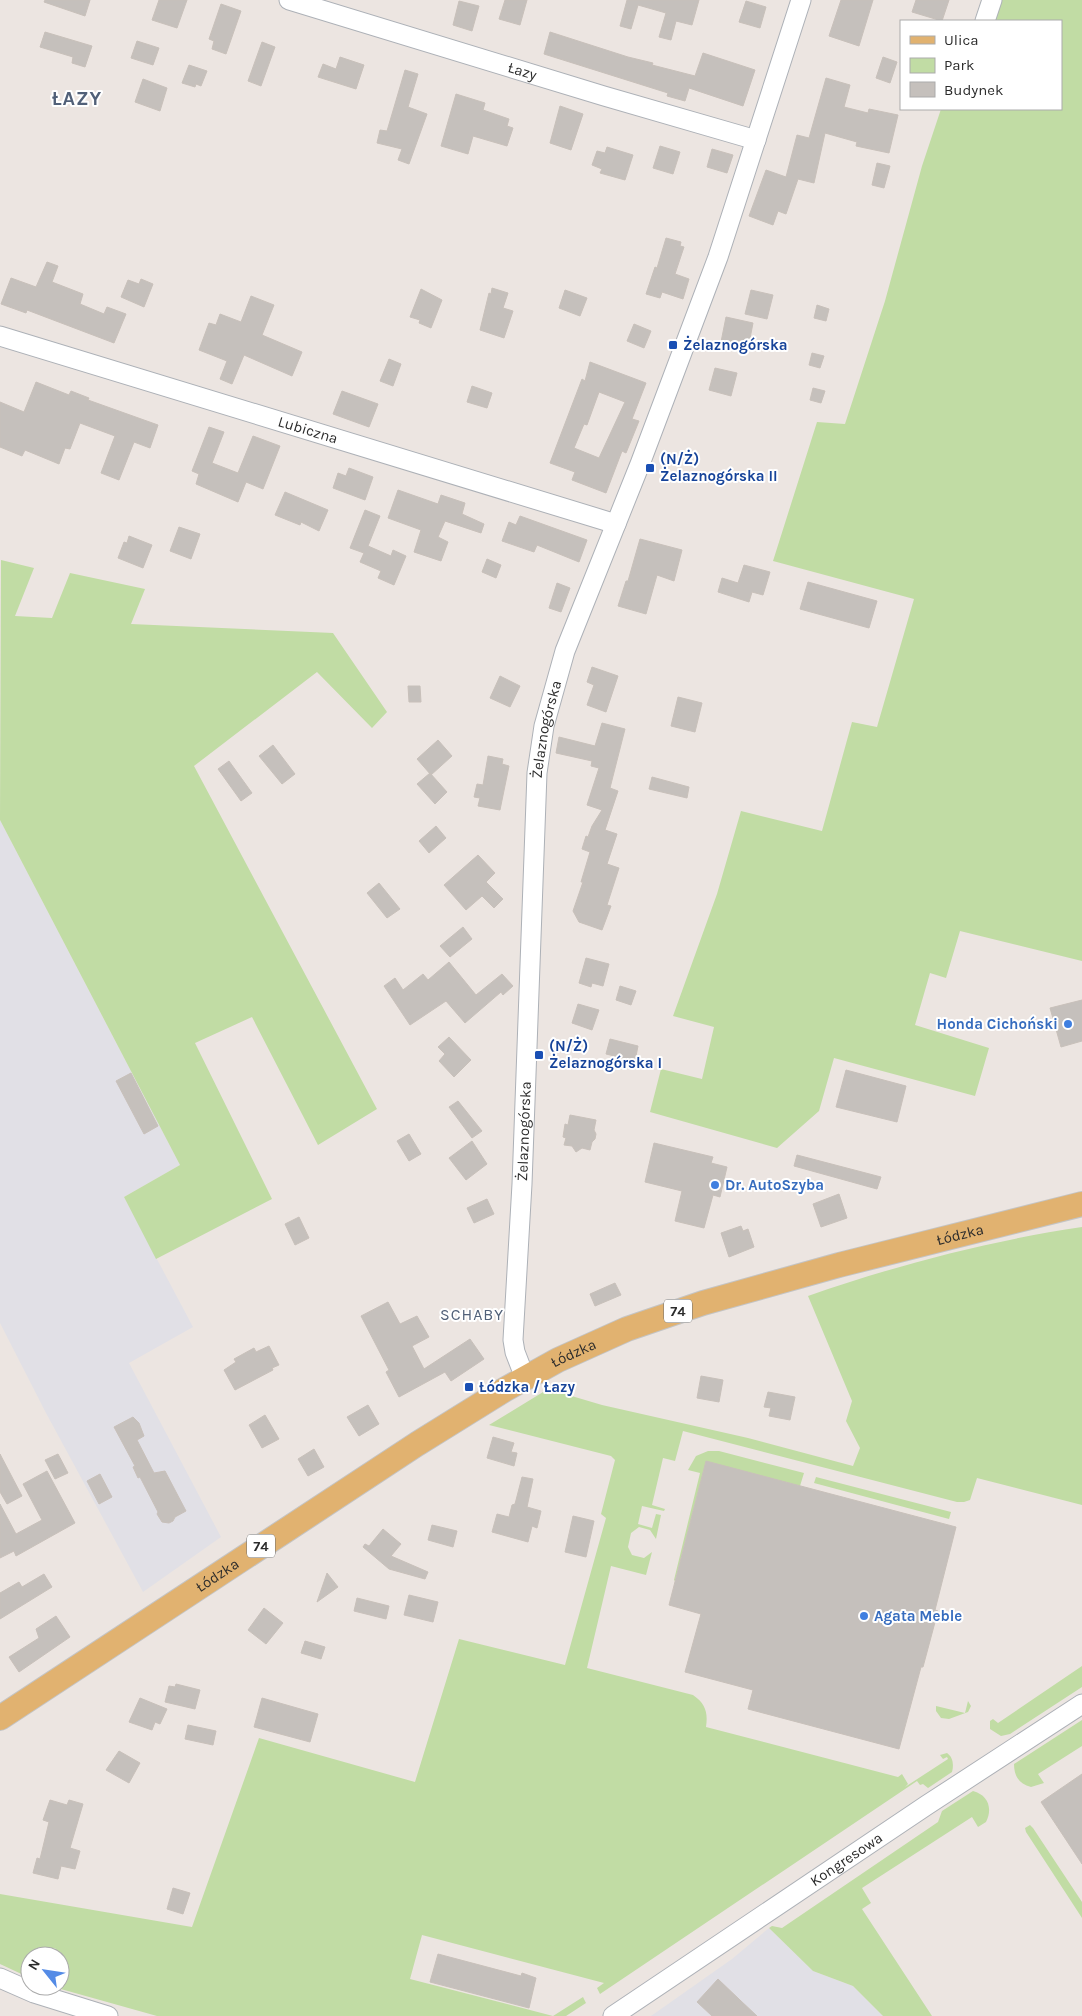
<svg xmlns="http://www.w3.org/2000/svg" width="1082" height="2016" viewBox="0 0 1082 2016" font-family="Karla,sans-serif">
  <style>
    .industrial { fill: #e1e0e6 }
    .green { fill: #c1dca4 }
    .building { fill: #c5c0bc; stroke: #c8c0ba; fill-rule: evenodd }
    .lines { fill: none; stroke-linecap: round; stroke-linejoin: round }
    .minor-casing { stroke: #adb1b7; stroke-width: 21 }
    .major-casing { stroke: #c4c4c4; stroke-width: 26 }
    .minor { stroke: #fff; stroke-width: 19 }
    .major { stroke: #e1b270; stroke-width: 24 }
    .transit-dot { fill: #1a4fb4; stroke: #fff; stroke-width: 2 }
    .shop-dot { fill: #3f7fe0; stroke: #fff; stroke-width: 2 }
    .labels { text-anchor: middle; stroke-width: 4; stroke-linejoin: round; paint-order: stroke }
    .shield { fill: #fff; stroke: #6b6b6b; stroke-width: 1 }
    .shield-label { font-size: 14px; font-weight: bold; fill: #2c2c2c }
    .street-label { font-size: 15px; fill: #2c2c2c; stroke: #fff }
    .transit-label { font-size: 15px; font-weight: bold; fill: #164399; stroke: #fff; text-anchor: start }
    .shop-label { font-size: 15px; font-weight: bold; fill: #366cbe; stroke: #fff; text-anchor: start }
    .neighbourhood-label { font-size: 16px; letter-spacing: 1px; fill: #516078; stroke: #fff }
    .district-label { font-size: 20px; font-weight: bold; letter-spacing: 1px; fill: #516078; stroke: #fff }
  </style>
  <rect width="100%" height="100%" fill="#ece5e1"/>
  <!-- industrial -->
  <path class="industrial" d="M0,820L180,1165L124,1197L193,1327L129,1363L221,1537L143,1592L46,1413L0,1323Z
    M769,1928L813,1971L853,1986L883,2016H651L732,1959Z"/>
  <!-- green -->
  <path class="green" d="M995,0H1082V961L960,931L946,978L930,973L915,1025L989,1048L975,1096L834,1058L819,1111L777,1148L650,1112L661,1069L702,1079L714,1027L673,1016L717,894L741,811L822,831L852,722L877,727L914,599L773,561L817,422L845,424L885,301L922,166L941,109H1061V21H989Z
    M1,560L34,568L15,616L52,618L70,573L145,589L131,624L333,633L387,712L372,728L317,672L194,766L377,1109L318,1145L252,1017L195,1043L272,1199L156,1259L124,1197L180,1165L0,820Z
    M1082,1227V1505L977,1478L970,1500L964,1502H957L683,1431L675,1461L663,1458L652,1505L665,1509L664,1511L642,1506L638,1524L652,1528L656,1514L661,1515L656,1539L650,1530L639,1527L631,1533L628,1547L632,1555L644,1558L652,1552L646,1575L611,1566L587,1668L693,1695C706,1704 708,1713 706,1727L898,1777L902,1774L908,1784L905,1787L948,1759L947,1757L943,1759L940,1755L947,1753C953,1757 954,1765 952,1772L928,1788L923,1784L920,1785L917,1781L600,1994L597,1988L604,1983L422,1935L410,1979L553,2016L583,1997L586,2003L566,2016H157L50,1986H60V1956H30V1978L0,1964V1894L192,1927L259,1738L415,1782L459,1639L565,1665L606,1518L601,1514L615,1460L611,1456L489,1425L548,1389L602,1405L748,1438L853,1466L860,1448L846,1421L852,1401L808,1296C897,1265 988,1241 1082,1227Z
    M708,1451H719L804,1473L800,1486L706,1462L675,1581L674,1580L700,1473L688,1470L696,1456Z
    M816,1477L951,1512L949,1519L814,1483Z
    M1082,1666V1687L1010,1734L1001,1736L990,1729V1721L993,1719L998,1723Z
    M968,1701L971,1706L968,1712L949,1719L941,1718L936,1711V1706L965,1713Z
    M1082,1720V1746L1038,1774L1044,1783L1031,1787C1019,1784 1014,1776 1014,1764Z
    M973,1791C988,1795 993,1808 986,1822L978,1827L972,1817L862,1888L871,1903L862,1909L932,2016H883L853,1986L813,1971L769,1928L772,1926L782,1928L938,1822L942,1811Z
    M1030,1825L1033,1828L1082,1902V1918L1026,1832L1025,1828Z"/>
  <!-- building -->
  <path class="building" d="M45,0H90L85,16L44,2Z
    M159,0H187L177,28L152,20Z
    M505,0H527L520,25L499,19Z
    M627,0H699L692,25L676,21L671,40L659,37L666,13L638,5L631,29L620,26Z
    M841,0H873L859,46L829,36Z
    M916,0H949L942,21L912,12Z
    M459,1L479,6L472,31L453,25Z
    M746,1L766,7L760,28L739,22Z
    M221,4L241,11L226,54L212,49L214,41L209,39Z
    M45,32L92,46L85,67L72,63L73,57L40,47Z
    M550,32L628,57L653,63L652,65L695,76L703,53L755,70L743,106L689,88L685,101L667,96L668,93L544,54Z
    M137,41L159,48L153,65L131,58Z
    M262,42L275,47L261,86L248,81Z
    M340,57L364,65L356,89L318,77L323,64L336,69Z
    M883,57L897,62L890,83L876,78Z
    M189,65L207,71L201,86L196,84L195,87L182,83Z
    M405,70L418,74L408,107L427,114L409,164L398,160L402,149L377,143L380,130L387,131Z
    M826,78L850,85L844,107L868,113L869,109L898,115L889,153L856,146L857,142L825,133L814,183L798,179L786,214L778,211L773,225L749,216L766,170L786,177L797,135L809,138Z
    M143,79L167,88L160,111L135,102Z
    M456,94L485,103L483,110L509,119L507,126L513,128L507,146L473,136L468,154L441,146Z
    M560,106L583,114L571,150L550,143Z
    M660,146L680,152L673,174L653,168Z
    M607,147L633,155L625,180L600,173L602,169L592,165L597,151L605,153Z
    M712,149L733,155L727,173L707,167Z
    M877,163L890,166L884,188L872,185Z
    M666,238L681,242L680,246L684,247L675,274L689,279L683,299L662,292L660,298L646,294L655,267L657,268Z
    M47,262L58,266L52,282L83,294L80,304L104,314L107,307L126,314L114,343L27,310L26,313L1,304L11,278L36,287Z
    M141,279L153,284L144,307L121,297L128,280L139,284Z
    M492,288L508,293L503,308L513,311L504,338L480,330L489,293L491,294Z
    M421,289L442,300L431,328L419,323L420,320L410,317Z
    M565,290L587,298L580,316L559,308Z
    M751,290L773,295L767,319L745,314Z
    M251,296L274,305L262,335L302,352L292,376L244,355L232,384L220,379L227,361L199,350L209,323L216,325L220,314L241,322Z
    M817,305L829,309L826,321L814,318Z
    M726,317L753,323L748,349L721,342Z
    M634,324L651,331L644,348L627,341Z
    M812,353L824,356L820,368L809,365Z
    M389,359L401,364L393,386L380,381Z
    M590,362L646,383L632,419L639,421L626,453L622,451L606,493L572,480L575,472L550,463L582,379L585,381ZM599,392L625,402L599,458L574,448L584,424L587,425Z
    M715,368L737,373L731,396L709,390Z
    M36,382L69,395L71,391L89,398L88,400L158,425L150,448L134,442L119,480L101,473L115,436L80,423L70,449L65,448L59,464L25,450L22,456L0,447V402L24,412Z
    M472,386L492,393L487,408L467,402Z
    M813,388L825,391L821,403L810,400Z
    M342,391L378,404L369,427L333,414Z
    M209,427L224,432L212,463L238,473L253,436L280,446L263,489L246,482L238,502L196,484L199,474L192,471Z
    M349,468L373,477L365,500L333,488L338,473L346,476Z
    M398,490L438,504L441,495L465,503L462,514L484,524L481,533L445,521L438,537L448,542L441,561L414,552L421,530L388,518Z
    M285,492L328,510L319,531L301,522L300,525L275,515Z
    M365,510L380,516L368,546L391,556L393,550L406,556L394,585L378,578L381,571L360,562L364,553L350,548Z
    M520,516L587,540L579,562L537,545L534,552L502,541L509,522L516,525Z
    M179,527L200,534L191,559L170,551Z
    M129,536L152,545L143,568L118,558L124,542L127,543Z
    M640,539L682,550L674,581L657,575L646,614L618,606L626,581H628Z
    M487,559L501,565L496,578L482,572Z
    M744,565L770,572L763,595L752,592L749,602L718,592L722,578L738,583Z
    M808,582L877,601L869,628L800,609Z
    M557,583L570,588L561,612L549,608Z
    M592,667L618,676L606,712L587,705L594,685L587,682Z
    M500,676L520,686L510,707L490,698Z
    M408,686H420L421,702H409Z
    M678,697L702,703L695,732L671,726Z
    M602,723L625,729L610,788L618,791L605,830L617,834L607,864L619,868L607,905L611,906L602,930L579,922L573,911L583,882H581L590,852L582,849L586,836L588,837L592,826L602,810L587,805L599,768L591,766L592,761L556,753L559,737L595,746Z
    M438,740L452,756L431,775L417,759Z
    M273,745L295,774L282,784L259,756Z
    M488,756L503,759L502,764L509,766L500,810L478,806L480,798L474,797L477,784L483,785Z
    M229,761L252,793L241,801L218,769Z
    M430,773L447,792L435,804L417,784Z
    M652,777L689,787L687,798L649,789Z
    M436,826L446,838L429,853L419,841Z
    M478,855L495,873L486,882L503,899L494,908L482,896L466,910L444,885Z
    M379,883L400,909L387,918L367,893Z
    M463,927L472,939L450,957L440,946Z
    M586,958L609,964L603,986L592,983L591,987L579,983Z
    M449,962L476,995L502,974L513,986L503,995L501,992L465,1023L446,1001L410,1025L384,986L395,978L403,990L423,974L428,980Z
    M620,986L636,991L631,1005L616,1000Z
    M1082,1000V1041L1061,1047L1050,1008Z
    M578,1004L599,1010L592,1030L572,1023Z
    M449,1037L471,1060L454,1077L439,1061L445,1054L438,1047Z
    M610,1039L638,1046L635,1061L606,1054Z
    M846,1070L906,1086L897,1122L836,1107Z
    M131,1073L158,1126L144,1134L116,1081Z
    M458,1101L482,1131L472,1138L449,1107Z
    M570,1115L596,1120L594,1130L596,1134L595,1139L592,1142L590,1150L582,1148L576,1152L572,1146L564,1145L566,1138L563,1137L565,1124L568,1125Z
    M409,1134L421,1154L409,1161L397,1141Z
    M472,1141L487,1164L466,1180L449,1158Z
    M654,1143L713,1157L711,1163L727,1167L720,1197L713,1195L704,1228L675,1221L682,1191L645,1182Z
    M797,1155L881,1177L877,1189L794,1166Z
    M839,1194L847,1218L821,1227L813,1204Z
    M487,1199L494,1214L474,1223L467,1208Z
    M299,1217L309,1238L295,1245L285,1224Z
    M741,1226L743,1231L748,1229L754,1247L729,1257L721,1233Z
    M615,1283L621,1295L595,1306L590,1294Z
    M388,1302L400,1324L417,1316L429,1337L412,1346L424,1369L470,1339L484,1359L451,1381L445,1372L399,1397L386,1372L389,1370L361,1316Z
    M269,1346L279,1365L272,1368L273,1370L235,1390L224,1370L236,1362L234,1359L254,1348L256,1352Z
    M701,1376L723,1380L719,1402L697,1398Z
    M768,1392L795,1397L790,1420L769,1416L771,1408L764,1407Z
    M368,1405L379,1424L359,1436L347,1417Z
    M265,1415L279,1439L262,1448L249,1425Z
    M133,1417L139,1423L144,1436L137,1440L154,1473L165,1471L186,1511L175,1517L173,1521L169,1523L162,1522L157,1514L158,1512L140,1477L138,1478L133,1467L135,1466L114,1427Z
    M493,1437L514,1443L511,1452L517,1453L514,1466L487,1458Z
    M314,1449L324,1467L308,1476L298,1459Z
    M0,1454L22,1496L7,1504L0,1492Z
    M58,1454L68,1473L55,1479L45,1460Z
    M706,1461L956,1527L935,1610L938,1611L923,1667H921L899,1749L748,1709L753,1690L685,1672L701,1614L669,1605Z
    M47,1471L75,1523L16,1556L14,1551L0,1558V1504L16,1534L42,1520L23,1484Z
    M100,1474L112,1497L99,1504L87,1481Z
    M522,1477L533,1479L527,1507L541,1511L537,1528L532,1526L528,1542L492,1532L497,1514L509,1517L512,1505L515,1504Z
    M573,1516L594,1521L586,1557L565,1552Z
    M432,1525L457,1531L453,1547L428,1540Z
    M383,1529L401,1544L391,1556L428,1572L425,1579L389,1569L363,1547L365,1544L369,1546Z
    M327,1573L338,1587L317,1602Z
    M44,1574L52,1587L0,1619V1593L19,1582L22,1587Z
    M409,1595L438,1602L433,1622L404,1615Z
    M357,1598L389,1606L386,1619L354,1611Z
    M264,1608L283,1623L266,1644L248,1630Z
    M56,1616L70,1637L19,1672L9,1657L39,1638L36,1629Z
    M305,1641L325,1647L321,1659L301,1653Z
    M176,1684L200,1690L195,1709L165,1702L169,1686L175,1687Z
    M140,1698L167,1709L160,1724L155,1722L152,1730L129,1722Z
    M262,1698L318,1714L310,1742L254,1727Z
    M188,1725L216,1731L213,1745L185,1739Z
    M119,1751L140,1763L129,1783L106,1770Z
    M1082,1774V1864L1041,1802Z
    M50,1800L67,1805L69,1800L83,1804L70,1848L80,1851L75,1869L61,1866L58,1879L33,1873L37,1858L40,1859L49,1822L43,1820Z
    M173,1888L190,1893L183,1914L167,1909Z
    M438,1954L521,1976L522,1973L536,1978L529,2008L430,1982Z
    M718,1979L740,2000L757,2016H712L697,2002Z"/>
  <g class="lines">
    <!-- minor casing -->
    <g class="minor-casing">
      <g id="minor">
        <path id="s1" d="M289,0L604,96L756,140"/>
        <path d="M985,21L992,0"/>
        <path id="s2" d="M0,336L616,524"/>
        <path id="s3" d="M525,1378L515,1352L513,1340L522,1184L537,773L544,726L565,651L640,464L718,257L801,0"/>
        <path d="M0,1978L34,1993L108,2016"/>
        <path id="s4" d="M613,2016L927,1805L1082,1704"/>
      </g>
    </g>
    <!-- major casing -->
    <g class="major-casing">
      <g id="major">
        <path id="s5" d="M0,1718L417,1444L504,1390L558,1360L627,1329L703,1303L839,1265L1082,1204"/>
      </g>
    </g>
    <!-- minor -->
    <use href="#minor" class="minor"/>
    <!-- major -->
    <use href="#major" class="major"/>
  </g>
  <!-- markers -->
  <g class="transit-dot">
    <rect x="668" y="340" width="10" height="10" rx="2.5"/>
    <rect x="645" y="463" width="10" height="10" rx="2.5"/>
    <rect x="534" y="1050" width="10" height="10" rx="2.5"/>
    <rect x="464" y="1382" width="10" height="10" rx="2.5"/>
  </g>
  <g class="shop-dot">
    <circle cx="1068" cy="1024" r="5"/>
    <circle cx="715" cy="1185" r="5"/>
    <circle cx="864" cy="1616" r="5"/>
  </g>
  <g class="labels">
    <!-- shield labels -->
    <g class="shield">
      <rect x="664" y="1299.5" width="28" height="23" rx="4"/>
      <rect x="247" y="1534.5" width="28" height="23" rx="4"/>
    </g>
    <g class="shield-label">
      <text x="678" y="1316">74</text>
      <text x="261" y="1551">74</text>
    </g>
    <!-- street labels -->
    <g class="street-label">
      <text dy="5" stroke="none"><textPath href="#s1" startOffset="244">Łazy</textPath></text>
      <text dy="5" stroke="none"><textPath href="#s2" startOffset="322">Lubiczna</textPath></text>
      <text dy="5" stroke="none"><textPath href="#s3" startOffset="652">Żelaznogórska</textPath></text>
      <text dy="5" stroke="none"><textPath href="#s3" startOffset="249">Żelaznogórska</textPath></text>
      <text dy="5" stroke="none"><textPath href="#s5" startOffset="1085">Łódzka</textPath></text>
      <text dy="5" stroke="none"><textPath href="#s5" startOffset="680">Łódzka</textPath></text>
      <text dy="5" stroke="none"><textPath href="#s5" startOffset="260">Łódzka</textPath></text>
      <text dy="5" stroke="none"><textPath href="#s4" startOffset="281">Kongresowa</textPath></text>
    </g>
    <!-- transit labels -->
    <g class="transit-label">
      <text x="683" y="350">Żelaznogórska</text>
      <text x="660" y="464">(N/Ż)<tspan x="660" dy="17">Żelaznogórska II</tspan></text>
      <text x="549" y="1051">(N/Ż)<tspan x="549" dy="17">Żelaznogórska I</tspan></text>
      <text x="479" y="1392">Łódzka / Łazy</text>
    </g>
    <!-- shop labels -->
    <g class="shop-label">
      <text x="1058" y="1029" text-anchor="end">Honda Cichoński</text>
      <text x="725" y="1190">Dr. AutoSzyba</text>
      <text x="874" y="1621">Agata Meble</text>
    </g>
    <!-- neighbourhood labels -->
    <g class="neighbourhood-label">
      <text x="472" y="1320">SCHABY</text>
    </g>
    <!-- district labels -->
    <g class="district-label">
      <text x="77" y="105">ŁAZY</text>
    </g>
  </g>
  <!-- legend -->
  <rect x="900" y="20" width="162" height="90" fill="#ffffff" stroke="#ababab"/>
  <rect x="910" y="36" width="25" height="8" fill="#e1b270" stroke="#ababab"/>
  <text x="944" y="45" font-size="15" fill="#2c2c2c">Ulica</text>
  <rect x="910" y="58" width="25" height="15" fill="#c1dca4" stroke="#ababab"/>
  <text x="944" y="70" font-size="15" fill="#2c2c2c">Park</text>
  <rect x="910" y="82" width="25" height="15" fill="#c5c0bc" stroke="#ababab"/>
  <text x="944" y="95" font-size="15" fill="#2c2c2c">Budynek</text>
  <!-- north arrow -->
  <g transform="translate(45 1971) rotate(300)"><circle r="24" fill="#ffffff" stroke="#ababab"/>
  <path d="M0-4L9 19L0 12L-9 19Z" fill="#548be6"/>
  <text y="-8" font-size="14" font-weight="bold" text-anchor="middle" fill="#2c2c2c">N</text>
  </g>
</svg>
